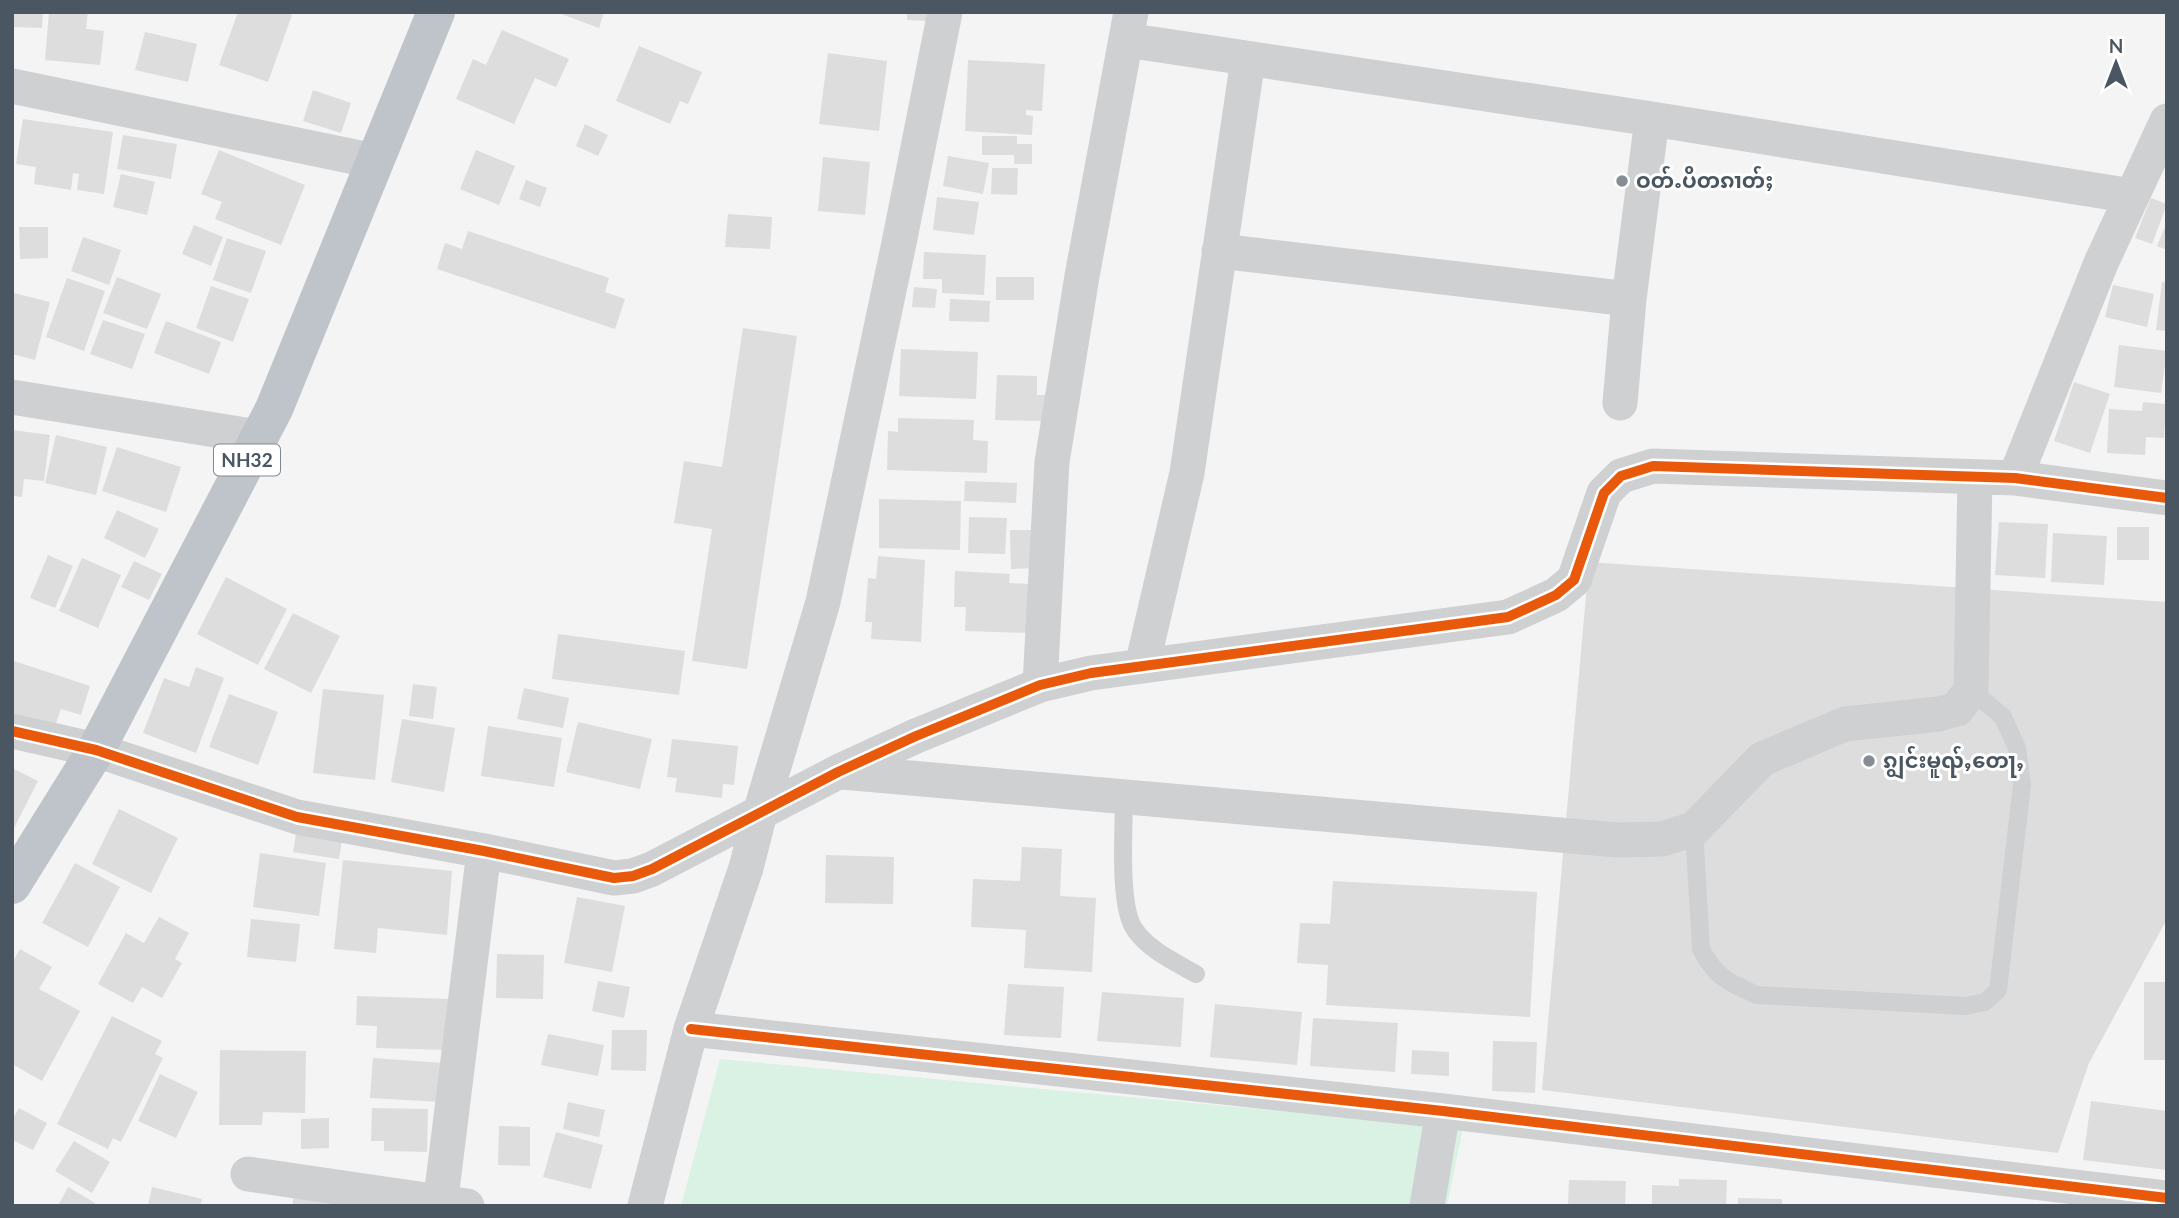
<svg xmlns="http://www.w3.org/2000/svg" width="2179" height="1218" viewBox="0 0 2179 1218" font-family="Lato,'Noto Sans Myanmar',sans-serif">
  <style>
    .green { fill: #d9f2e3 }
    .building { fill: #ddddde }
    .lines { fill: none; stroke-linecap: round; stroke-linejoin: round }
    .lane { stroke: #ced0d2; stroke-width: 18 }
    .street { stroke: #ced0d2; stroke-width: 35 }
    .highway { stroke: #bec4c9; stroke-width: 38 }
    .cycleway-casing { stroke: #fff; stroke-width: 15 }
    .cycleway { stroke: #e8590c; stroke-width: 10 }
    .poi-dot { fill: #868d94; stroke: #fff; stroke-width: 2.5 }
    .labels { text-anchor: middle; stroke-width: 6; stroke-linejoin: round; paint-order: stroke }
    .shield { fill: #fff; stroke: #808990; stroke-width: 2 }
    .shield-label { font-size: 19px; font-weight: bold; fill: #4a5661 }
    .poi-label { font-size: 21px; font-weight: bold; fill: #4a5661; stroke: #fff; text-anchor: start }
  </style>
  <rect width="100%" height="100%" fill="#f4f4f4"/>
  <!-- green -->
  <path class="green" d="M720,1059L1463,1128L1447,1206H681Z"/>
  <!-- building -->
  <path class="building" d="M12,12H43L42,28L12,27Z
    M49,12H88L86,29L104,31L100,65L45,60Z
    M238,12H284L292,15L268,82L219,65Z
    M556,12H604L599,28Z
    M907,12H931V21L907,20Z
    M502,30L569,59L556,87L535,78L514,124L456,99L473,59L486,65Z
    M145,32L197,44L188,82L135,70Z
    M639,46L702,72L688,104L680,101L670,124L616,101Z
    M828,53L887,61L879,131L819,124Z
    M968,60L1045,64L1042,111L1026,110V115L1033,116L1032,135L965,131Z
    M313,90L351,103L341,133L303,121Z
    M23,119L113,132L104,194L77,190L79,174L73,173L71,190L34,184L36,167L16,164Z
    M585,124L608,135L598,156L576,146Z
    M123,135L177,144L171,179L117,169Z
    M982,136H1017V144H1032V164H1014V155H982Z
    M219,150L305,185L281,245L215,219L222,202L201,194Z
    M476,150L515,166L499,205L460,189Z
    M948,156L989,163L983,194L943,186Z
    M823,157L870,162L865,215L818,211Z
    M992,168H1018L1017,195L991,194Z
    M121,174L155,182L147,215L113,207Z
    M526,180L547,188L540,207L519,199Z
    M937,197L979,202L974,235L933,230Z
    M2151,198L2167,204L2152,244L2135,238Z
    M728,214L772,217L770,249L725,247Z
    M2167,222V250L2157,246Z
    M194,225L223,237L211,266L182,254Z
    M19,227H48V258L20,259Z
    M468,231L609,278L605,292L625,299L615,329L437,269L445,243L462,249Z
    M83,237L121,250L109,285L71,271Z
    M227,238L266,251L251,293L213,280Z
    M924,252L986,255L984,295L942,293V279H923Z
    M117,277L161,294L147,329L103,313Z
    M996,277H1034V300H996Z
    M67,278L105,291L84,351L46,337Z
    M2162,282L2167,283V331L2156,330Z
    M2113,285L2154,294L2147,327L2105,317Z
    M211,286L249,299L233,342L196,328Z
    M914,287L937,289L935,308L912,307Z
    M13,293L50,302L35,360L12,354Z
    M950,299L990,301L989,322L949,321Z
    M103,320L145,334L132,369L90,354Z
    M166,321L221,342L209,374L154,353Z
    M743,328L797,336L747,669L692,661L712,529L674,523L684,461L722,467Z
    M2119,345L2167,351L2161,393L2114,387Z
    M901,349L978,352L976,399L899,396Z
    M997,375L1037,376V395H1048V421L995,420Z
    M2074,382L2110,394L2090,453L2054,441Z
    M2143,402L2166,404L2164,438L2146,437L2145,455L2107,453L2109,409L2142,411Z
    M898,418L974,420L973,440L988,441L987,473L887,470L888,431L898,432Z
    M12,430L50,435L44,481L24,479L22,497L12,496Z
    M56,435L107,447L96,495L45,483Z
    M117,447L181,467L166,512L102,491Z
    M965,481L1017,483L1016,503L964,501Z
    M879,499L961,501L960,550L879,548Z
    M117,510L159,529L145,558L104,538Z
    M969,517L1007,518L1005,554L968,553Z
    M1999,522L2048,524L2045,578L1995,575Z
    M2117,527H2149V560H2117Z
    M1010,530H1040L1041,568L1011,569Z
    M2053,533L2107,536L2104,585L2051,582Z
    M48,555L73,566L55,608L30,598Z
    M878,556L925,560L921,642L871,639L872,622H865L868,578L876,579Z
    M82,558L121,575L98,628L59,611Z
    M134,561L162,574L149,600L121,587Z
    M1589,562L2167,602V919L2089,1063L2058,1153L1542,1090Z
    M955,571L1010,574L1009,583L1030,584L1028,633L965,631L966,607H954Z
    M226,577L287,609L258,665L197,634Z
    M293,613L340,636L311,693L264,669Z
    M558,634L685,651L679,695L552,679Z
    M14,661L90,686L81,715L61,709L54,729L12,716V666Z
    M196,667L224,678L196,753L143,733L164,678L189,687Z
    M413,684L437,687L433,719L409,716Z
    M524,688L569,698L563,728L517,719Z
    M323,689L384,695L375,780L313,773Z
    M229,694L278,712L258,765L209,747Z
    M402,719L455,728L444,792L391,782Z
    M578,722L652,739L640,789L566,772Z
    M488,726L562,738L554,787L481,776Z
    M672,739L738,746L734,785L723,784L722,798L675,792L677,778L667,777Z
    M12,768L38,781L12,832Z
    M119,809L178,838L151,893L92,864Z
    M297,827L343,834L339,859L293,852Z
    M1022,847L1062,849L1060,896L1096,898L1092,972L1024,968L1026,930L971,927L973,879L1020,881Z
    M260,853L326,863L319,916L253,907Z
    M826,855L894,857L893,904L825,903Z
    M343,860L452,871L447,935L378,928L376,953L334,949Z
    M75,863L120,887L88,947L42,923Z
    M1333,881L1537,892L1530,1017L1326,1005L1328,965L1297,963L1300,923L1330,924Z
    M577,897L625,906L612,972L564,963Z
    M159,917L189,933L175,959L182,963L162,998L142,987L133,1003L98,984L126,933L144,943Z
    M251,919L300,924L296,962L247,957Z
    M20,949L52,967L39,989L80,1011L42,1081L12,1064V963Z
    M497,954L544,955L543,999L496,998Z
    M598,981L630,987L624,1018L592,1011Z
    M2144,982H2167V1060H2144Z
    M1008,984L1064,987L1061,1038L1004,1035Z
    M1102,992L1184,998L1181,1047L1097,1041Z
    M357,996L451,999L449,1050L376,1048L377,1026L356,1025Z
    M1215,1004L1302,1012L1297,1065L1210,1057Z
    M112,1016L162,1041L155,1054L163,1058L121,1142L113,1138L108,1149L57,1124Z
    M1313,1018L1398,1023L1395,1072L1310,1066Z
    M612,1030H647L646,1071L611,1070Z
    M548,1034L604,1045L598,1076L541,1065Z
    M1493,1041L1537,1042L1535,1093L1492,1091Z
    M220,1050L306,1051L305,1113L263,1112L262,1125H219Z
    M1412,1050L1449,1052V1076L1411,1074Z
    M373,1058L444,1063L441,1102L370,1098Z
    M160,1074L198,1092L176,1138L138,1121Z
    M2091,1101L2167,1111V1170L2083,1160Z
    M568,1102L605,1110L599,1137L563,1129Z
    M19,1108L47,1123L33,1150L12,1140V1120Z
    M372,1108L428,1109L427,1152L384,1151V1141H371Z
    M329,1118V1148L301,1149V1119Z
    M499,1126L530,1127V1166L498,1165Z
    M556,1132L603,1145L591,1189L543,1177Z
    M74,1141L110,1162L92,1193L55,1171Z
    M1679,1179L1727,1180L1726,1206H1652V1185L1679,1186Z
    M1569,1180L1626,1181L1625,1206H1568Z
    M68,1187L95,1203L94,1206H58Z
    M152,1187L202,1199L200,1206H148Z
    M293,1190L334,1191L333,1206H293Z
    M1738,1198L1782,1199V1206H1738Z"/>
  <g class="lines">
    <!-- lane -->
    <path class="lane" d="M1124,797C1124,828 1118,907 1135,930C1149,950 1175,962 1196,974
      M1694,829L1701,949C1716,978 1728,982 1757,995L1965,1006L1985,1002L1998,990L2022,785L2017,748L2003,717L1971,690"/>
    <!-- street -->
    <path class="street" d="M1126,40L1652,119L2132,196
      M12,86L374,161
      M1219,251L1629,299
      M12,397L258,437
      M1620,403L1629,299L1652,119
      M2015,478L2101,263L2167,121
      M1142,666L1187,473L1248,59
      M1040,685L1052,462L1082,276L1131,12
      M12,731L96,750L297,817L484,851L614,878L633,876L652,869L838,772L916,736L1040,685L1091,673L1508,617L1556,595L1574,580L1604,493L1621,476L1653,466L2015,478L2167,498
      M842,772L1617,840L1662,839L1694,829L1762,759L1845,724L1939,714L1957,709L1971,690L1975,477
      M691,1029L1443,1111L2167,1198
      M248,1174L467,1206
      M440,1206L484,851
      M645,1206L691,1029L746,868L760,813L823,602L899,243L945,12
      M1427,1206L1443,1111"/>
    <!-- highway -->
    <path class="highway" d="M12,885L96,750L274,409L436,12"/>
    <!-- cycleway casing -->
    <g class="cycleway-casing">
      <path id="cycleway" d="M12,731L96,750L297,817L484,851L614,878L633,876L652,869L838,772L916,736L1040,685L1091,673L1508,617L1556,595L1574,580L1604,493L1621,476L1653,466L2015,478L2167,498
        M691,1029L1443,1111L2167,1198"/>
    </g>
    <!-- cycleway -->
    <use href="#cycleway" class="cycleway"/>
  </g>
  <!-- markers -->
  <g class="poi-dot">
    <circle cx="1622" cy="181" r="7"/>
    <circle cx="1869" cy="761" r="7"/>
  </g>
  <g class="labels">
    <!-- shield labels -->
    <rect class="shield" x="214" y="444.5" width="66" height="31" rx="5"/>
    <g class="shield-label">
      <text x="247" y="467">NH32</text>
    </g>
    <!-- poi labels -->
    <g class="poi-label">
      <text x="1636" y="188">ဝတ်ႉပိတၵၢတ်ႈ</text>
      <text x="1883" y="768">ၵျွင်းမူၺ်ႇတေႃႇ</text>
    </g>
  </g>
  <!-- border -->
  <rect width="2179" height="1218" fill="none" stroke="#4a5661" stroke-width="28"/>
  <!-- north arrow -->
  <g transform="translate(2116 63)" stroke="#ffffff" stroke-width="5" paint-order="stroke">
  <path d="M0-5L12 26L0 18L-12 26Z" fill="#4a5661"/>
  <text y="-10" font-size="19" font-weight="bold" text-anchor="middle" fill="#4a5661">N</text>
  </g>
</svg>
